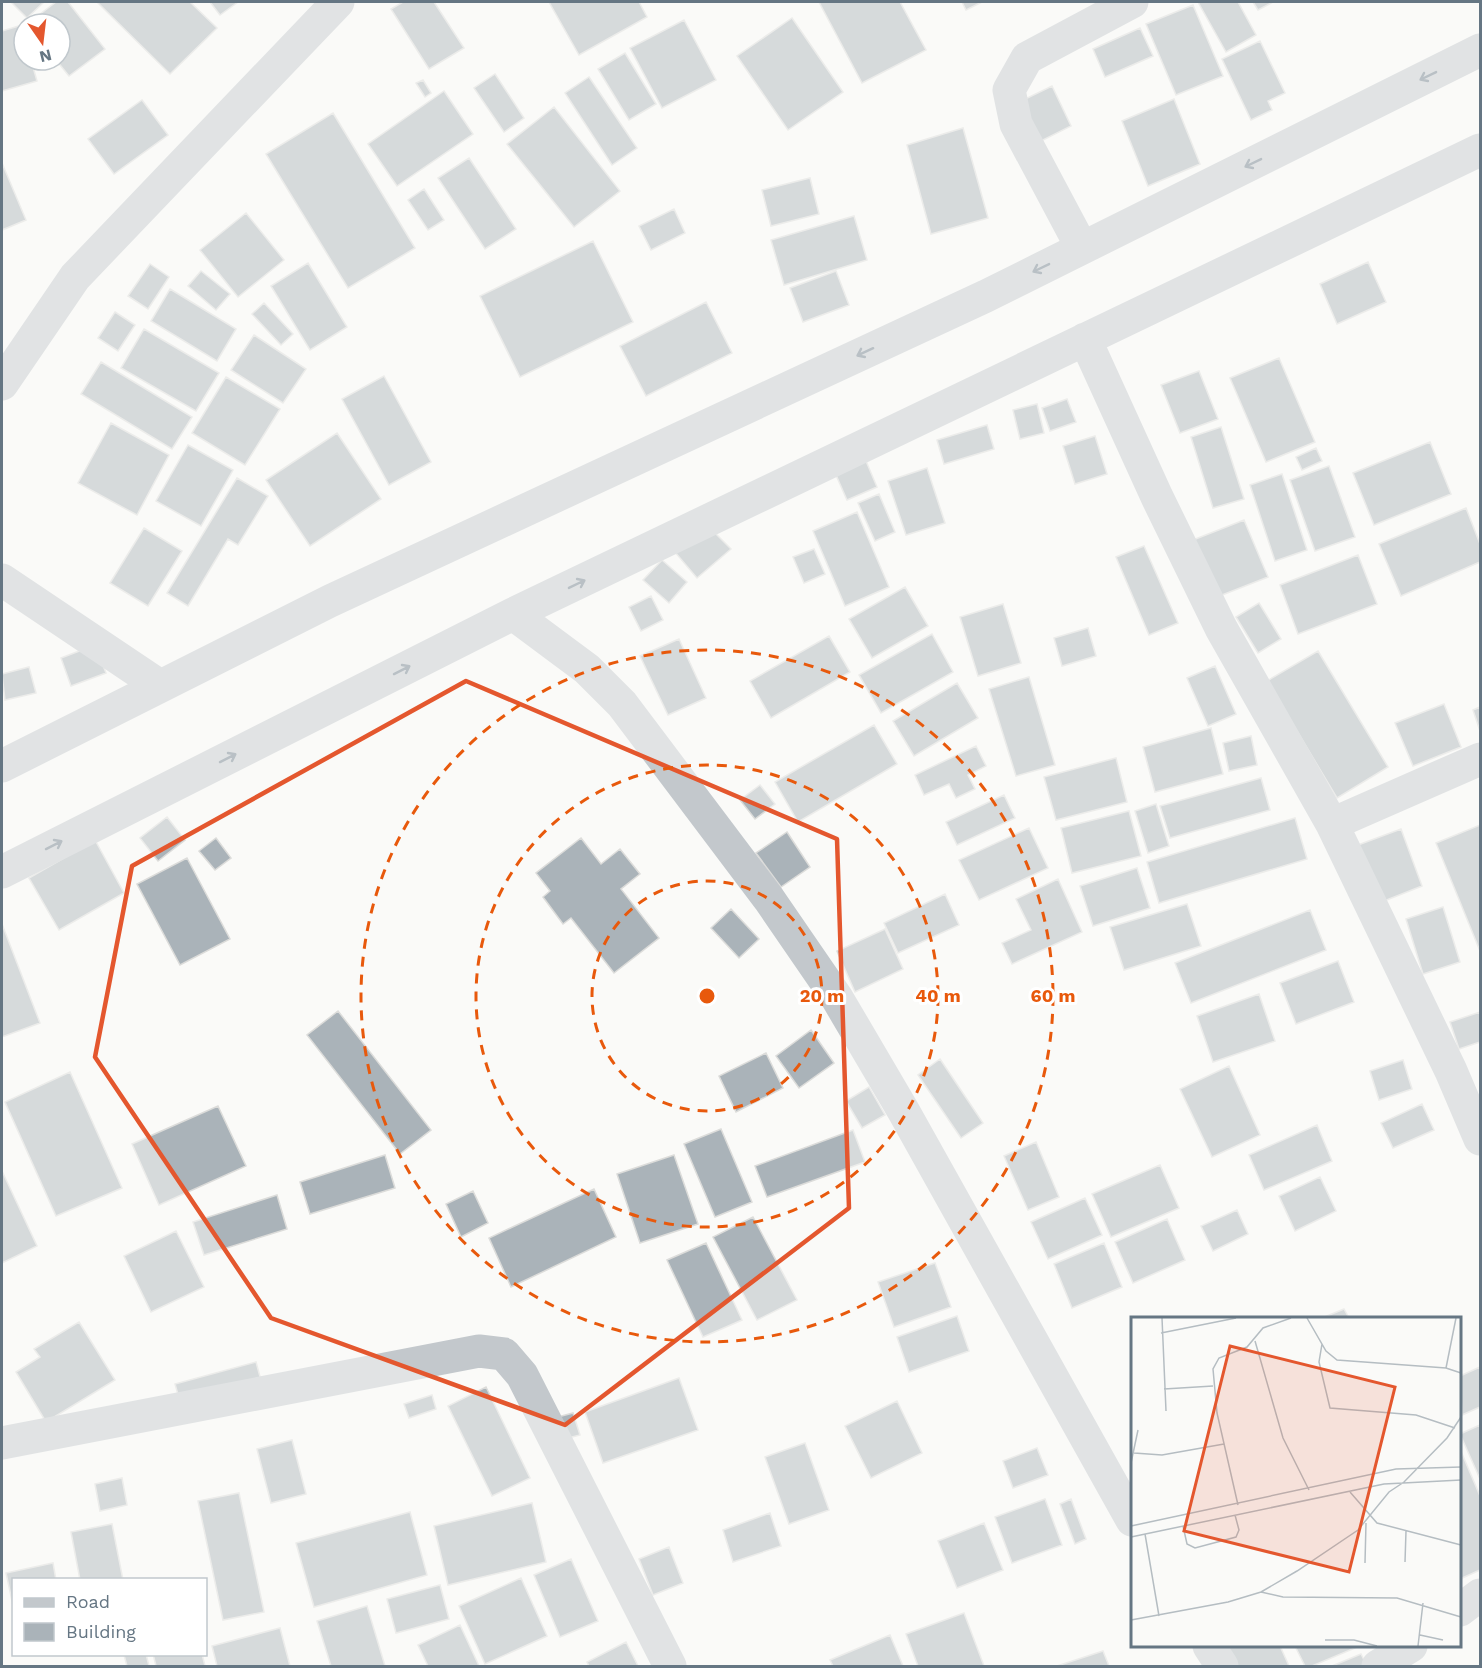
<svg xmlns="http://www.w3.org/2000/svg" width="1482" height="1668" viewBox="0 0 1482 1668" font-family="'Work Sans',sans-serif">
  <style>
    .building { fill: #aab3b9; stroke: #dcdcda; stroke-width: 1.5 }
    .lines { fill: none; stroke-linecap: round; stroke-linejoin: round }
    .minor { stroke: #c3c8cc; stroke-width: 33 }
    .oneway { stroke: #6a7a87 }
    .marked { fill: none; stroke: #e4572e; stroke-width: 4.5; stroke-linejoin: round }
    .ring { fill: none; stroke: #e8590c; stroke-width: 3; stroke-dasharray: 10 8 }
    .inset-road { fill: none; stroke: #b5bdc2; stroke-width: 1.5 }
    .view { fill: #e4572e; fill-opacity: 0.15; stroke: #e4572e; stroke-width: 3 }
    .inset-edge { fill: none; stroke: #657683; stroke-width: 3 }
    .centre { fill: #e8590c; stroke: #fff; stroke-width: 3 }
    .ring-label { font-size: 18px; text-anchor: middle; font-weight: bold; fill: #e8590c; stroke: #fff; stroke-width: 6; stroke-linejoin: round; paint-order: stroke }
  </style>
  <rect width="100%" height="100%" fill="#fafaf8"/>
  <!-- building -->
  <path class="building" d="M11,2H44L27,18Z
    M56,2H68L105,49L69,76L56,60H60V24H27Z
    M97,2H190L217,28L170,74Z
    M210,2H238L220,15Z
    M403,2H434L464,48L429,69L391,9Z
    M549,2H639L647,17L579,55Z
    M819,2H900L926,50L862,83Z
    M962,2H982L966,10Z
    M1198,2H1238L1256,35L1226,52Z
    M1253,2H1273L1258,10Z
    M1193,5L1223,76L1176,95L1146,24Z
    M792,18L843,92L788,130L737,56Z
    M684,20L716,80L662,108L630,48Z
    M22,25L24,60H31L37,81L2,91V31Z
    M1140,28L1153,56L1105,77L1093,49Z
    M1260,41L1285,93L1268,101L1272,110L1251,120L1222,59Z
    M625,53L656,104L629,120L598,69Z
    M495,74L524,118L504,132L474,88Z
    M589,77L637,148L612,165L565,93Z
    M423,80L431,93L425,97L416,83Z
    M1052,86L1071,126L1039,142L1019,102Z
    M444,91L473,134L397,186L368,144Z
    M1174,99L1200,164L1148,186L1122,121Z
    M142,100L168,135L114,174L88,139Z
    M554,107L620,191L574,227L507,144Z
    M333,113L415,248L348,288L266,154Z
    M963,128L988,218L931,234L907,145Z
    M469,158L516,229L485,249L438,178Z
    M2,163L26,220L2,230Z
    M810,178L819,214L771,226L762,190Z
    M424,189L444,220L428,230L408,200Z
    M674,209L685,233L651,250L639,226Z
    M246,213L284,260L238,297L200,250Z
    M854,216L867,260L784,285L771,240Z
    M593,241L633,322L520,377L480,296Z
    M1368,262L1386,302L1337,324L1320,284Z
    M308,263L347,327L310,350L271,286Z
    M150,264L169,277L148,309L128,296Z
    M201,271L230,294L216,310L188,286Z
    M836,271L849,305L803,322L790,288Z
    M170,289L236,329L217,361L151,321Z
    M706,302L732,353L646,396L620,346Z
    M264,303L293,334L281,345L252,314Z
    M115,312L135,325L118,351L98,338Z
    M144,329L219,373L196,411L121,368Z
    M254,335L306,369L283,403L231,370Z
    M1279,358L1315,442L1266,462L1230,378Z
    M101,362L192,417L172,449L81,394Z
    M1199,371L1218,419L1180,433L1161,385Z
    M384,376L431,462L389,485L342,399Z
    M226,377L280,409L245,465L192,433Z
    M1067,399L1076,422L1050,431L1042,408Z
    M1037,404L1044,433L1020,439L1013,410Z
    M111,423L169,455L137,515L78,483Z
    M987,425L994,449L944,464L937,440Z
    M1221,427L1244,499L1213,508L1191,437Z
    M337,433L381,499L310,546L266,480Z
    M1095,436L1107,474L1075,484L1063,446Z
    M1430,442L1451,494L1374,525L1353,473Z
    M188,445L233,470L201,526L156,501Z
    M1316,448L1322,461L1302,470L1296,457Z
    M866,461L877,487L847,500L836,475Z
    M1329,466L1355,537L1315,551L1290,480Z
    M927,468L945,523L906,535L888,481Z
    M1282,474L1307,550L1275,561L1250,485Z
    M237,478L268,496L238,545L228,539L188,606L167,593Z
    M879,494L895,532L875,541L858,503Z
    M1466,508L1480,544V562L1401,596L1379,544Z
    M857,512L889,587L845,606L813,531Z
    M1244,520L1268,577L1217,597L1193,540Z
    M709,527L731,549L697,578L674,551Z
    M144,528L182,551L148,606L110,583Z
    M1144,546L1178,623L1149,635L1116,557Z
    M814,549L825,574L804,583L793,557Z
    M1358,555L1377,604L1298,634L1280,585Z
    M662,560L687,582L669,603L643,580Z
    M905,587L928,626L872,658L849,619Z
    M651,596L663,620L641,631L629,607Z
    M1259,603L1281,639L1258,653L1236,617Z
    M1003,604L1021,663L978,676L960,617Z
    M1088,628L1096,656L1062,666L1054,638Z
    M932,634L953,672L881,713L859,675Z
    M829,636L850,672L771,718L750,681Z
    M679,639L706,698L668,715L640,656Z
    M95,645L106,673L71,686L61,658Z
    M1318,651L1388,767L1337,798L1267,681Z
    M1215,666L1236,714L1208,726L1187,678Z
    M29,667L36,693L5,700L2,674Z
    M1029,677L1055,765L1016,776L989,689Z
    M957,683L978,718L914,756L893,721Z
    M1444,704L1461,747L1413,766L1395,723Z
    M1480,707V731L1473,710Z
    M874,725L897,764L798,822L775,782Z
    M1211,728L1223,774L1155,792L1143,747Z
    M1251,736L1257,765L1229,771L1223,743Z
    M976,746L986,766L968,775L975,789L956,798L949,784L924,795L915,775Z
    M1116,758L1127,802L1056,820L1044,777Z
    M1261,778L1270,810L1170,838L1160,806Z
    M760,785L775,804L755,819L740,800Z
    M1004,795L1015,818L957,845L946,822Z
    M1156,804L1169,846L1148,853L1135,811Z
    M1129,811L1141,856L1072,873L1061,828Z
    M167,817L185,840L158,861L140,838Z
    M1295,818L1307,859L1159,903L1147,862Z
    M1480,825V951L1436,843Z
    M1029,828L1048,868L979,900L959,860Z
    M1401,829L1422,886L1379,903L1358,845Z
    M787,832L810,867L781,887L756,853Z
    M216,838L231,858L215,870L199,851Z
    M581,838L601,864L620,849L640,874L621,889L659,938L614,973L571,918L563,924L543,897L550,891L536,873Z
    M95,840L124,893L59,930L29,878Z
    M187,858L230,939L180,965L137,884Z
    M1137,868L1150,908L1093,926L1080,886Z
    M1058,879L1082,932L1012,964L1002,943L1031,930L1016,899Z
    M945,894L959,925L898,953L884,923Z
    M1187,904L1201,946L1124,970L1110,927Z
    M1443,907L1460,962L1423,974L1406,919Z
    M731,909L759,939L739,958L711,928Z
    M1310,910L1326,950L1191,1003L1175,963Z
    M2,924L40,1023L2,1037Z
    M885,929L903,969L855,992L837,951Z
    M1338,961L1354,1002L1296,1024L1280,983Z
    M1259,994L1275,1041L1213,1062L1197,1016Z
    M338,1011L431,1130L400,1154L307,1035Z
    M1480,1012V1042L1459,1049L1450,1022Z
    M811,1030L834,1063L799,1088L776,1056Z
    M766,1053L783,1088L736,1112L719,1076Z
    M940,1059L983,1123L961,1138L918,1075Z
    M1403,1060L1412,1089L1379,1100L1370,1071Z
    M1229,1066L1260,1135L1212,1157L1180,1089Z
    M70,1072L122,1188L56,1216L5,1102Z
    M869,1087L885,1115L862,1128L846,1101Z
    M1422,1104L1434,1130L1393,1148L1381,1123Z
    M218,1106L246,1166L159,1205L132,1144Z
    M1317,1125L1332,1161L1264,1190L1249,1155Z
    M721,1129L752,1202L715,1217L684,1144Z
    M853,1130L865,1162L767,1197L755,1166Z
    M1036,1142L1059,1197L1028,1210L1004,1156Z
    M385,1155L395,1188L310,1214L300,1182Z
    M674,1155L698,1224L640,1243L617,1174Z
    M1160,1165L1179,1208L1111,1237L1092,1194Z
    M2,1171L37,1246L2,1263Z
    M1320,1177L1336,1211L1295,1231L1279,1196Z
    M594,1189L616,1237L511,1287L489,1238Z
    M473,1191L488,1223L461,1237L446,1204Z
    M277,1195L287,1229L204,1255L193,1222Z
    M1085,1198L1102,1235L1048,1259L1031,1222Z
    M1237,1210L1248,1234L1213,1251L1201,1226Z
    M753,1217L797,1300L757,1320L713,1237Z
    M1167,1219L1185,1260L1133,1283L1115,1242Z
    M176,1231L204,1287L151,1312L124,1256Z
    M706,1243L742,1320L703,1337L667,1260Z
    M1104,1243L1122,1287L1072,1308L1054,1264Z
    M935,1263L951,1307L894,1327L878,1282Z
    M1344,1309L1349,1318H1322Z
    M957,1316L969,1351L909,1372L897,1337Z
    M79,1322L115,1380L46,1422L16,1372L40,1357L34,1349Z
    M256,1362L262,1384L181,1405L175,1384Z
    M1480,1367V1407L1462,1415L1460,1376Z
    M679,1378L698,1430L603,1463L585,1412Z
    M486,1387L530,1478L492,1496L448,1406Z
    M432,1395L436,1409L409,1418L404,1404Z
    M897,1401L922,1453L871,1478L845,1426Z
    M573,1413L580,1435L560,1440L554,1418Z
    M1480,1425V1479L1460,1434Z
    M292,1440L306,1494L271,1503L257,1449Z
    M805,1443L829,1510L789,1524L765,1457Z
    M1037,1448L1048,1475L1013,1488L1003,1461Z
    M1460,1449L1480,1496V1570L1460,1579Z
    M122,1478L127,1505L100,1511L95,1484Z
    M239,1493L264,1612L223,1620L198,1501Z
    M1045,1499L1062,1545L1012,1563L995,1517Z
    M1071,1499L1086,1539L1075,1544L1060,1504Z
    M532,1503L546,1562L448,1585L434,1526Z
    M410,1512L427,1575L314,1607L296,1543Z
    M770,1513L781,1546L733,1562L723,1530Z
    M984,1523L1003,1570L957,1588L938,1541Z
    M112,1524L123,1580H80L71,1532Z
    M669,1547L683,1583L653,1595L639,1559Z
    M571,1559L598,1621L560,1637L534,1575Z
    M53,1563L56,1580H14V1610L6,1573Z
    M521,1578L547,1636L485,1664L459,1606Z
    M440,1585L449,1619L396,1633L387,1599Z
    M367,1606L385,1666H331L317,1621Z
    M964,1613L984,1666H918L906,1634Z
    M460,1625L479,1666H428L418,1645Z
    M280,1628L290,1666H217L212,1646Z
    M890,1635L903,1666H833L830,1660Z
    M626,1642L638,1666H589L587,1662Z
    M1221,1646H1280L1289,1666H1230Z
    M1295,1646H1353L1355,1648L1312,1666H1305Z
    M1103,1651L1109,1666H1057Z
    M146,1654L149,1666H127L124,1655Z
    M153,1654H202L205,1666H156Z
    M1361,1654L1367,1666H1332Z"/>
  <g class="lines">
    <!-- minor -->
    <path class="minor" d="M1082,248L1016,124L1009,90L1027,58L1132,2
      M1085,339L1157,497L1221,628L1332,824L1451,1071L1480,1139
      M2,384L75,277L338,2
      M2,580L160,686
      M513,614L587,669L622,704L769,899L837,998L904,1112L1132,1520
      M2,766L330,601L986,296L1480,50
      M1332,824L1480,759
      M2,872L513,614L1480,150
      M2,1443L479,1351L504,1354L522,1375L670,1666
      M1460,1610L1480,1595
      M1209,1646L1222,1666
      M1378,1666L1411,1646"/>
  </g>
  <!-- one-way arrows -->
  <defs><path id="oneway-shaft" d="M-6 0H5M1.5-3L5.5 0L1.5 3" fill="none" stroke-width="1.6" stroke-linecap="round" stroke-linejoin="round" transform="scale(1.5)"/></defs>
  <g class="oneway">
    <use href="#oneway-shaft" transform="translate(1428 76) rotate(154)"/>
    <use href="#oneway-shaft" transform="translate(1253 163) rotate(154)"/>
    <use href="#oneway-shaft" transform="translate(1041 268) rotate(154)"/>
    <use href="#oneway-shaft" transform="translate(865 352) rotate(155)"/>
    <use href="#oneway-shaft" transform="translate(577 584) rotate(-26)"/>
    <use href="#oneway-shaft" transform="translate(402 670) rotate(-27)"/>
    <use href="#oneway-shaft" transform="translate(228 758) rotate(-27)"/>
    <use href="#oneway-shaft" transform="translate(54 845) rotate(-27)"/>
  </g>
  <!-- marked area -->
  <path d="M0 0H1482V1668H0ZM466,681L837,839L849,1208L565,1425L271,1318L95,1057L132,866Z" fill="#fafaf8" fill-opacity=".55" fill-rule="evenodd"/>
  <path class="marked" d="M466,681L837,839L849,1208L565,1425L271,1318L95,1057L132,866Z"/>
  <!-- distance rings -->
  <g class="ring">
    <circle cx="707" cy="996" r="115"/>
    <circle cx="707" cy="996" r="231"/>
    <circle cx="707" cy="996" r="346"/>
  </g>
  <!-- overview -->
  <g transform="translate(1131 1317)">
    <rect width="330" height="330" fill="#fafaf8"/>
    <path class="inset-road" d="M31,1L35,94M176,1L195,34L206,43L315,51L330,56M30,16L105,1M124,24L152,121L178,173M191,27L188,45L199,91L285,98L324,111M315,51L325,1M33,72L82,69M3,136L31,138L93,127M0,146L7,113M219,175L246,206L330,228M107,188L86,96L82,52L88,41L116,30L132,11L160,1M0,209L265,152L330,150M52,209L56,227L64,231L105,220L108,213L104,198M14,217L28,299M0,220L253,167L330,163M274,245L275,214M234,246L235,206M130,275L152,280L266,281L330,300M0,303L97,285L130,275L166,254L227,213L258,175L273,165L316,121L330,100M289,318L312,323M194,323H223L246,329M287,329L292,286"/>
    <path class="view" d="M99,29L264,70L218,255L53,214Z"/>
    <rect width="330" height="330" class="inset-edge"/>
  </g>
  <circle cx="707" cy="996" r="9" class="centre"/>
  <g class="ring-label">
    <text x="822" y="1002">20 m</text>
    <text x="938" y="1002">40 m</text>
    <text x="1053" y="1002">60 m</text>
  </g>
  <!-- border -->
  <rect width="1482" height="1668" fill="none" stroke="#657683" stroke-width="6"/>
  <!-- legend -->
  <rect x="12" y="1578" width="195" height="78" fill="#ffffff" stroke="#c1c8cd" stroke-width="1.5"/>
  <rect x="24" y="1598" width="30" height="9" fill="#c3c8cc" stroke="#c1c8cd" stroke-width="1.5"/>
  <text x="66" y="1608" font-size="18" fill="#657683">Road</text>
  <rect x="24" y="1623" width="30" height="18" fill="#aab3b9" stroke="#c1c8cd" stroke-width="1.5"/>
  <text x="66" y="1638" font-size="18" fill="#657683">Building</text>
  <!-- north arrow -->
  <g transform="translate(42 42) rotate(166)"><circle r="28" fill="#ffffff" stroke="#c1c8cd" stroke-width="1.5"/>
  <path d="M0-4.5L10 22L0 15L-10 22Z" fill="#e4572e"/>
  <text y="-9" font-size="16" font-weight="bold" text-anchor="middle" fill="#657683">N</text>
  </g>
</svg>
